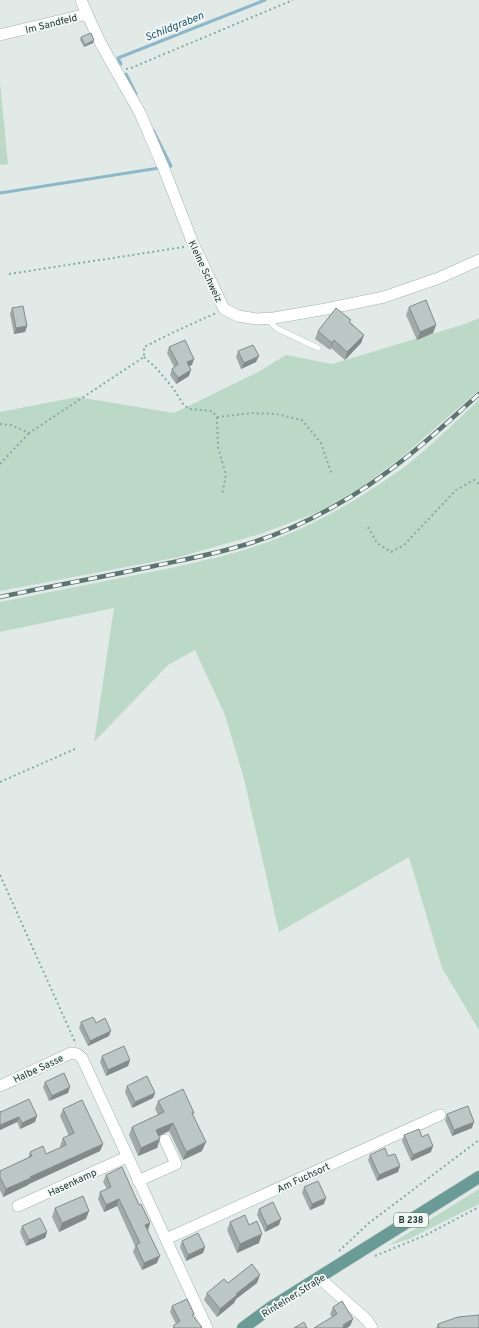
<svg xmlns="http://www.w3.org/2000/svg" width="479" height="1328" viewBox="0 0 479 1328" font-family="Overpass,sans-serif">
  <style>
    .green { fill: #bcd9c8 }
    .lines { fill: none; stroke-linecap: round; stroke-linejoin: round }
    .stream { stroke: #8eb7ca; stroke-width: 3 }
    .service-casing { stroke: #a4b1ae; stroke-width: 6 }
    .minor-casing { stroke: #a4b1ae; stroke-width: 12 }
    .primary-casing { stroke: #bdc4c3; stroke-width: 13 }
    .path { stroke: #85aba5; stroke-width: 2; stroke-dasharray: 2 3; stroke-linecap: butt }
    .service { stroke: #fff; stroke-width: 5.5 }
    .minor { stroke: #fff; stroke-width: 11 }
    .primary { stroke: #6a9b96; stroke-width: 12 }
    .rail-casing { stroke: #5e7572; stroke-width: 4.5 }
    .rail { stroke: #f1f7f5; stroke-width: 3; stroke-dasharray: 9; stroke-linecap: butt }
    .wall { fill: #a0aba9 }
    .shaded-wall { fill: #828b89 }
    .building { fill: #bac7c4; stroke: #828b89 }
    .labels { text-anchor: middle; stroke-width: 4; stroke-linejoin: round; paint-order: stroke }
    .shield { fill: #f1f7f5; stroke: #61726f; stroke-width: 1 }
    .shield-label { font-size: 9px; font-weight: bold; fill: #233936 }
    .street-label { font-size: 10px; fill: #233936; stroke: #f1f7f5 }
    .water-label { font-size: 11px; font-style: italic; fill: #23566f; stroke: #f1f7f5 }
  </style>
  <rect width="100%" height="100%" fill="#e1eae7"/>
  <!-- green -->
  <path class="green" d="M0,82L8,164L0,165Z
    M479,318V390L402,457L363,486L321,511L260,534L179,557L0,591V412L77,397L174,413L258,372L286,355L332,364L465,324Z
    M479,400V1030L442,968L409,857L279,932L244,779L225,715L195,650L168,665L94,742L114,608L0,632V602C54,591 107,581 161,570C201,561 242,553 281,537C324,520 369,493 407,465C432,445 455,422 479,400Z
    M479,1189V1204L409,1239L389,1245Z"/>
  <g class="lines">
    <!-- stream -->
    <path class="stream" d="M121,64L118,58L265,0
      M126,74L136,94
      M153,130L171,166L167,167
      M0,193L159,168"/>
    <!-- service casing -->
    <g class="service-casing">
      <path id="service" d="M267,318L276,328L318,348"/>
    </g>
    <!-- minor casing -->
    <g class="minor-casing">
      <path id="minor" d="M87,14L101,44L140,113L164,169L192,241L224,309L238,316L257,319L274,318L326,309L384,297L439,278L479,260
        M0,35L87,14L81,0
        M0,1086L71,1053L77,1054L82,1058L207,1328
        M138,1181L176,1164L165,1140
        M18,1206L127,1157
        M166,1239L440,1115
        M321,1277L326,1284L367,1320L372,1328"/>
    </g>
    <!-- primary casing -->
    <g class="primary-casing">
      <path id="primary" d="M243,1328L270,1308L479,1177"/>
    </g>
    <!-- path -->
    <path class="path" d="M126,69L131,68L293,0
      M9,274L184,247
      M144,357L157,369L173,388L183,404L189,409L212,411L217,417L218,447L226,475L222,495
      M217,417L253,413L276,414L302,420L321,443L332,475
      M0,424L11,425L29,433L144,357V347L174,332L216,313
      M0,464L29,433
      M368,527L377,543L391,552L404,545L456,490L474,480L479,484
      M0,782L75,749
      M0,875L76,1044
      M339,1251L369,1223L479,1140
      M375,1256L426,1235L479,1207"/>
    <!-- service -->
    <use href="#service" class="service"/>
    <!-- minor -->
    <use href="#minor" class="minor"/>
    <!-- primary -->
    <use href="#primary" class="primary"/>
    <!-- rail casing -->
    <g class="rail-casing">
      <path id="rail" d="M0,597C51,586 103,577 154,566C182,560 210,555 237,547C270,538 301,525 331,508C387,478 433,436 479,394"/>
    </g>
    <!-- rail -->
    <use href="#rail" class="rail"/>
  </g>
  <!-- wall -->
  <path class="wall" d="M81,37L94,40L93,43L84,47L80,40Z
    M409,307L436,325L433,333L417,340L406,315Z
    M12,308L27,326L25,332L14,334L10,314Z
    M350,322L364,335L361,343L345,360L331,348L330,350L315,339L318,331Z
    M169,347L192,365L189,366V376L176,384L170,375L172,369L174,367L167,353Z
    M238,351L256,362L241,369L236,357Z
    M81,1022L109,1036L88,1046L79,1028Z
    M102,1056L130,1060L128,1066L106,1076L100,1062Z
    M45,1082L68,1093L49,1101L43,1087Z
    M127,1086L155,1093L153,1098L132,1108L125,1092Z
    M158,1101L194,1113L193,1115L202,1151L183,1160L169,1131L159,1136L157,1148L138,1156L129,1135L132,1127L158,1115L155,1109Z
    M63,1109L103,1144L100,1151L29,1184L28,1185L3,1197L0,1190V1171L28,1158L30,1152L46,1154L61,1147L60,1146L63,1138L69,1136L60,1116Z
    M0,1111L1,1112L37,1116L35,1122L20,1129L17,1122L0,1130Z
    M447,1114L472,1128L452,1136L445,1120Z
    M404,1135L422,1137L431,1152L411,1161L402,1141Z
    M370,1155L388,1156L400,1166L398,1172L377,1181L368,1160Z
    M106,1175L139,1205L150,1223L148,1230L157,1263L142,1270L133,1252L135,1246L117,1206L104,1212L98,1199L100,1192L107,1189L103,1182Z
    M304,1187L324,1204L310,1210L302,1193Z
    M55,1208L86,1219L59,1232L52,1217Z
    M259,1209L279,1225L265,1232L257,1215Z
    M230,1222L249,1225L259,1243L237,1253L227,1230Z
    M22,1226L47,1232L45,1238L26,1246L20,1232Z
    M182,1241L205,1247L203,1253L186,1261L180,1247Z
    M228,1283H257L236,1299L234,1303L217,1317L204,1300L207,1293Z
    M172,1306L193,1317L201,1328H173V1326L176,1324L170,1312Z
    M333,1307L353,1319L350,1326L332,1317L330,1314Z
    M438,1324L479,1328H436Z"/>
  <!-- shaded-wall -->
  <path class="shaded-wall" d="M94,40L93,43L84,47L85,45Z
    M436,325L433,333L417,340L420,332Z
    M27,326L25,332L14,334L16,328Z
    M364,335L361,343L345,360L347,352Z
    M334,340L331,348L330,350L332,343Z
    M259,356L256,362L241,369L244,363Z
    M194,359L192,365L185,368L187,362Z
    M191,370L189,376L176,384L178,378Z
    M111,1031L109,1036L88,1046L90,1041Z
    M130,1060L128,1066L106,1076L108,1070Z
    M70,1087L68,1093L49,1101L52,1096Z
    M155,1093L153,1098L132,1108L135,1102Z
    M37,1116L35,1122L20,1129L22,1123Z
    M19,1117L17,1122L0,1130V1125Z
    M474,1122L472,1128L452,1136L454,1130Z
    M173,1123L169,1131L153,1139L156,1130Z
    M160,1139L157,1148L138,1156L141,1148Z
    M206,1142L202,1151L183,1160L186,1152Z
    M103,1144L100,1151L29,1184L28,1185L3,1197L6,1189L30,1177Z
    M433,1146L431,1152L411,1161L413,1155Z
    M400,1166L398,1172L377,1181L379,1175Z
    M326,1198L324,1204L310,1210L312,1204Z
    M119,1199L117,1206L104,1212L106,1205Z
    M89,1211L86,1219L59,1232L62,1223Z
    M281,1219L279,1225L265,1232L267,1226Z
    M150,1223L148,1230L145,1225Z
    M47,1232L45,1238L26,1246L29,1240Z
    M262,1234L259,1243L237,1253L240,1244Z
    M205,1247L203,1253L186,1261L188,1255Z
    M160,1256L157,1263L142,1270L144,1263Z
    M260,1275L257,1283L236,1299L234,1303L217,1317L220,1309L236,1294Z
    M353,1319L350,1326L347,1328H342L343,1325Z"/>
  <!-- building -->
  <path class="building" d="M91,33L94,40L85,45L81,37Z
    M426,300L436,325L420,332L409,307Z
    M23,306L27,326L16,328L12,308Z
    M336,308L351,320L349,322L364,335L347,352L334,340L332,343L318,331Z
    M185,340L194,359L187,362L191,370L178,378L172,369L178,364L169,347Z
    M253,345L259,356L244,363L238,351Z
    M93,1017L96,1023L105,1018L111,1031L90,1041L81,1022Z
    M124,1046L130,1060L108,1070L102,1056Z
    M64,1073L70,1087L52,1096L45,1082Z
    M147,1076L155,1093L135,1102L127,1086Z
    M183,1089L194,1113H192L206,1142L186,1152L173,1123L156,1130L160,1139L141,1148L132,1127L164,1112L158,1101Z
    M29,1099L37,1116L22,1123L19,1117L0,1125V1111L1,1112Z
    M82,1100L103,1144L30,1177L31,1178L6,1189L0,1177V1171L32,1156L30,1152L43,1146L46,1154L66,1145L63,1138L74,1133L63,1109Z
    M468,1106L474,1122L454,1130L447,1114Z
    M419,1129L422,1137L428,1134L433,1146L413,1155L404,1135Z
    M385,1148L388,1156L395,1154L400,1166L379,1175L370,1155Z
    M122,1167L139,1205L141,1204L150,1223L145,1225L160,1256L144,1263L136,1245L140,1243L119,1199L106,1205L100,1192L111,1187L106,1175Z
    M318,1181L326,1198L312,1204L304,1187Z
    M83,1196L89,1211L62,1223L55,1208Z
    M273,1202L281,1219L267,1226L259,1209Z
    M245,1215L249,1225L257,1221L262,1234L240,1244L230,1222Z
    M40,1218L47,1232L29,1240L22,1226Z
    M198,1233L205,1247L188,1255L182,1241Z
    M252,1264L260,1275L236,1294L237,1295L220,1309L207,1293L224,1279L228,1283Z
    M187,1299L194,1314L192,1315L202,1327L201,1328H175L173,1326L180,1321L172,1306Z
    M342,1301L353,1319L343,1325L344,1327L342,1328H314L337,1314L333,1307Z
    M479,1315V1328H439L438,1324L458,1317Z
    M304,1322L307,1328H294Z"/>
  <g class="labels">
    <!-- shield labels -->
    <rect class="shield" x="394" y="1213" width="34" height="14" rx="3"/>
    <g class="shield-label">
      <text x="411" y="1223">B 238</text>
    </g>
    <!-- street labels -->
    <g class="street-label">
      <text transform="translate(51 23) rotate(-14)" y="4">Im Sandfeld</text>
      <text transform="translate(206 271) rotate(65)" y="4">Kleine Schweiz</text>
      <text transform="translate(38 1068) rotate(-25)" y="4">Halbe Sasse</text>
      <text transform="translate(303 1177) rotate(-25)" y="4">Am Fuchsort</text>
      <text transform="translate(72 1182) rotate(-25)" y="4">Hasenkamp</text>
      <text transform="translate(293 1295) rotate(-32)" y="4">Rintelner Straße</text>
    </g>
    <!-- water labels -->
    <g class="water-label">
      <text transform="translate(174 26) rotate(-22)" y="4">Schildgraben</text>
    </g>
  </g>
</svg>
